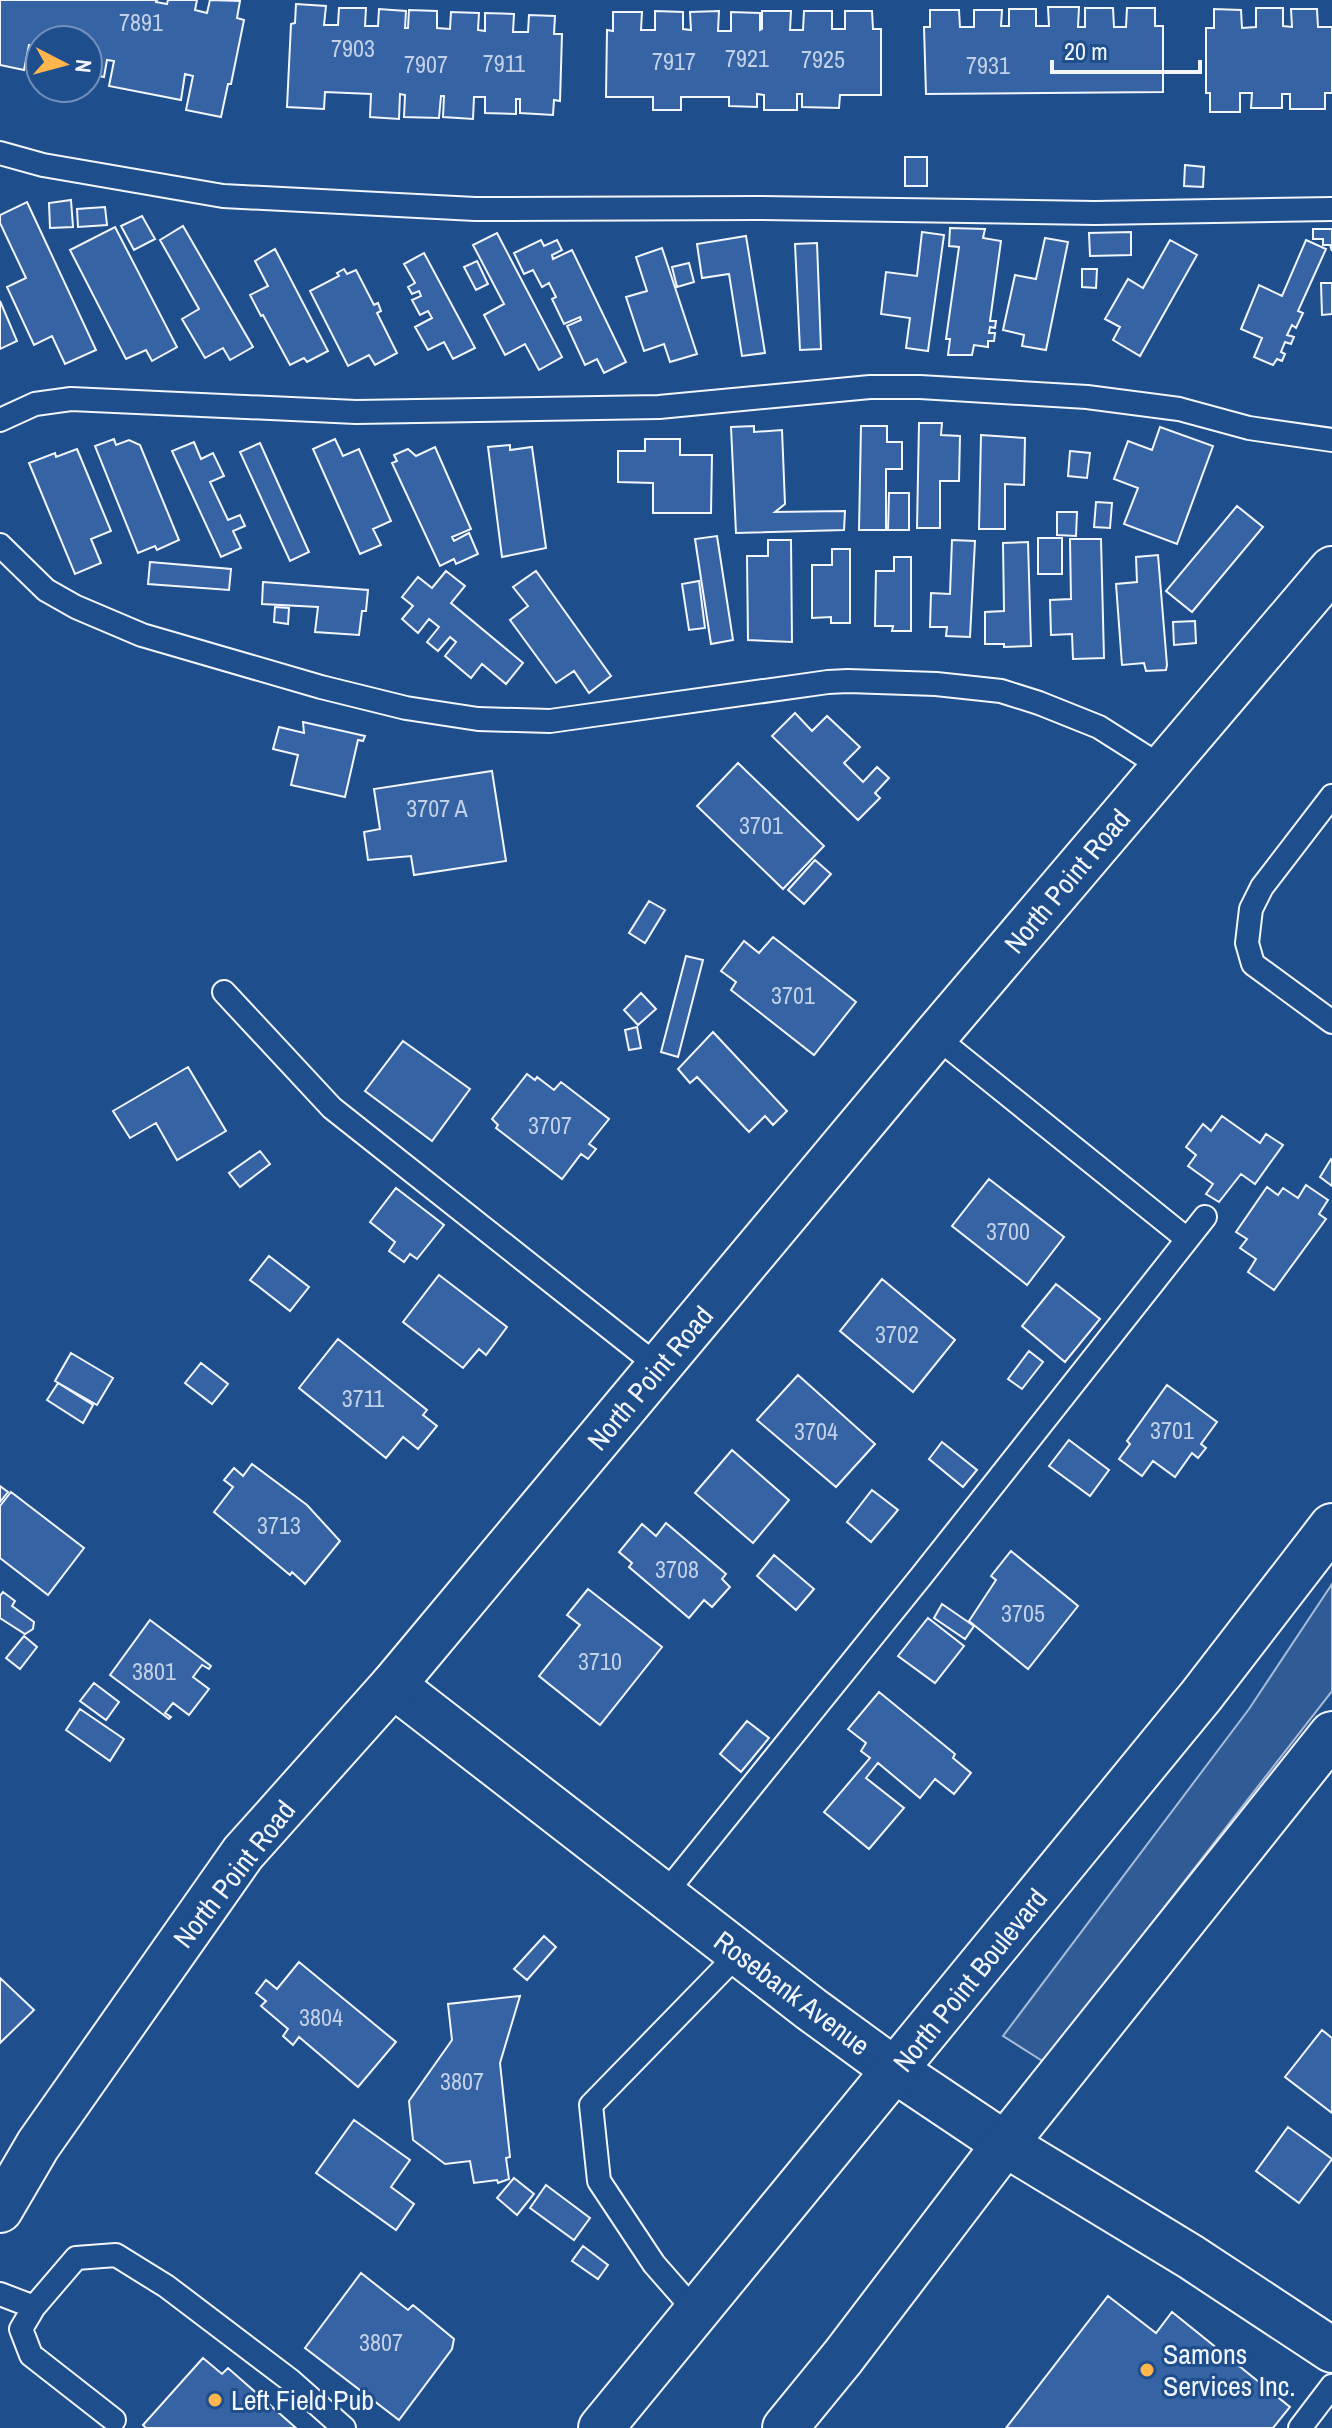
<svg xmlns="http://www.w3.org/2000/svg" width="1332" height="2428" viewBox="0 0 1332 2428" font-family="'Archivo Narrow',sans-serif">
  <style>
    .built { fill: #305b95; stroke: #a8bbd7; stroke-width: 2 }
    .building { fill: #3563a3; stroke: #f2f6ff; stroke-width: 2 }
    .lines { fill: none; stroke-linecap: round; stroke-linejoin: round }
    .lane-casing { stroke: #f2f6ff; stroke-width: 26 }
    .street-casing { stroke: #f2f6ff; stroke-width: 48 }
    .secondary-casing { stroke: #f2f6ff; stroke-width: 48 }
    .lane { stroke: #1f4e8c; stroke-width: 22 }
    .street { stroke: #1f4e8c; stroke-width: 44 }
    .secondary { stroke: #1f4e8c; stroke-width: 44 }
    .poi-dot { fill: #ffb74d; stroke: #1f4e8c; stroke-width: 3 }
    .labels { text-anchor: middle; stroke-width: 6; stroke-linejoin: round; paint-order: stroke }
    .number-label { font-size: 24px; fill: #c3d1e8 }
    .street-label { font-size: 28px; fill: #f2f6ff; stroke: #1f4e8c }
    .poi-label { font-size: 28px; fill: #f2f6ff; stroke: #1f4e8c; text-anchor: start }
  </style>
  <rect width="100%" height="100%" fill="#1f4e8c"/>
  <!-- built -->
  <path class="built" d="M1332,1584V1691L1044,2062L1003,2036L1249,1709Z"/>
  <!-- building -->
  <path class="building" d="M0,0H157L156,2L167,4L168,0H197L195,10L207,13L210,0L240,1L237,18L244,20L231,84H228L221,117L186,110L193,76L185,74L181,100L109,86L114,61L107,60L104,77L88,74V40H40V72L33,70L38,47L29,45L24,70L0,65Z
    M296,4L326,6L324,25H338L339,8H366L365,26H378L379,9L406,11L405,28H408L409,10L437,11V28L450,29L451,12L479,13L478,30L485,31V13L514,14L513,32H528L529,15L555,16L554,34H562L560,101L554,100L553,115L520,113V99H516V114L485,113V97H474L473,119L443,117L444,96H441L439,118L404,117L405,95L400,94L399,119L370,117L371,94L325,92L324,109L287,107L291,24L295,23Z
    M1048,7H1079L1078,27H1085V8H1113L1114,27H1126L1127,8H1155V26H1163V92L926,94L924,27H930V10H959L960,27H974V10H1002L1001,26H1009V9H1036V26H1049Z
    M1256,8H1283V26L1292,27L1291,9H1317L1318,27H1332V93H1325V109H1290V94H1282V108H1251L1252,93H1240V112H1210V93H1206V28H1214V9L1241,10L1242,28L1256,27Z
    M655,11L683,12V29L691,30L690,12L719,11L718,31H731V12L760,13V30L762,29V11H791L790,30H803L804,11H832V29H845V11H872L873,29H881V95H840L839,108L802,107V94H797V110H764V95L757,94V107L729,106V97H681V110H653V97H606L607,30L613,31V12H642L641,30H655Z
    M905,157H927V186H905Z
    M1185,165L1204,167L1203,187L1184,186Z
    M71,200L73,227L50,228L49,203Z
    M27,202L96,350L65,364L52,336L34,345L7,287L26,278L0,223V215Z
    M105,207L107,225L78,227L77,209Z
    M142,216L155,239L134,250L121,226Z
    M183,226L253,347L230,360L223,348L205,358L182,319L199,309L160,240Z
    M115,227L177,347L152,361L146,350L126,359L70,250Z
    M950,228L985,229L983,238L1001,241L990,321H996L995,328L990,327L989,333H995L994,341H988V347L974,345L972,355H948L950,339H946L959,247L949,246Z
    M1313,229H1332V251L1330,245H1323V239H1313Z
    M922,232L944,235L928,351L906,348L910,318L881,314L886,272L917,276Z
    M1131,232V255L1090,256L1089,233Z
    M497,233L562,357L539,370L525,344L505,355L484,315L504,304L473,245Z
    M746,236L765,353L742,356L729,274L702,278L697,244Z
    M1045,238L1068,242L1046,350L1022,346L1024,335L1003,330L1015,275L1036,279Z
    M541,240L544,246L557,240L562,250L552,255L553,259L572,250L626,362L604,373L597,359L585,365L567,326L581,320L580,317L564,324L552,299L556,297L549,283L542,287L533,270L524,274L514,253Z
    M1170,240L1197,255L1140,356L1113,340L1120,327L1105,319L1128,279L1143,288Z
    M1306,240L1326,249L1298,311L1303,313L1296,328L1292,325L1287,335L1294,337L1291,344L1285,342L1281,352L1285,354L1282,361L1277,359L1273,365L1254,357L1262,338L1241,329L1259,285L1282,296Z
    M817,243L821,349L800,350L795,244Z
    M662,248L697,354L670,362L664,344L644,351L626,297L647,291L636,257Z
    M275,249L328,351L307,362L304,358L290,365L263,315L261,316L250,295L268,286L255,261Z
    M424,253L475,348L453,359L444,342L428,350L415,327L432,318L428,311L420,315L412,300L421,296L419,291L412,294L408,287L415,283L404,264Z
    M477,261L488,284L476,290L464,267Z
    M689,263L694,282L677,287L672,267Z
    M344,269L347,274L356,270L374,305L378,303L381,311L377,313L397,353L375,365L369,355L348,366L310,291L339,276L337,273Z
    M1082,269H1097L1096,288L1082,287Z
    M1321,283H1332V314L1322,315Z
    M0,301L17,341L0,349Z
    M919,423H942L941,435L960,436L959,481H940V528H917Z
    M754,426V432L782,430L785,504L775,512L845,511L844,530L736,533L731,427Z
    M861,426H887V442H902V469H886V530H859Z
    M1160,427L1213,446L1177,544L1124,524L1138,488L1114,479L1128,441L1152,450Z
    M981,435L1025,438L1024,485L1005,484V529H979Z
    M114,439L116,445L129,440L140,445L179,540L157,550L155,546L138,553L95,446Z
    M335,439L343,456L359,449L391,521L373,529L381,545L360,554L313,449Z
    M645,439H680V455H712L711,513H653V483L618,482V451H645Z
    M194,442L201,459L213,453L224,476L210,482L228,520L240,515L245,526L233,531L241,548L221,557L172,451Z
    M260,443L309,552L290,561L240,452Z
    M510,445V450L532,447L546,548L502,557L488,447Z
    M435,447L471,529L452,537L454,541L469,533L478,554L456,564L454,559L440,566L392,463L397,461L394,455L408,449L416,456Z
    M77,449L111,531L91,539L101,563L75,574L29,463L55,453L56,457Z
    M1070,451L1090,453L1087,478L1068,476Z
    M889,493H909V530H888Z
    M1096,502L1112,503L1110,528L1094,527Z
    M1237,506L1263,527L1192,612L1166,591Z
    M1057,512H1077L1076,536L1057,535Z
    M717,536L733,640L711,644L695,539Z
    M1038,538H1062V574H1038Z
    M1070,539H1101L1104,658L1073,659L1072,634L1051,635L1050,600L1071,599Z
    M768,540H791L792,642L748,640L747,556H768Z
    M952,540L975,541L970,637L946,636L947,627H930L931,593L950,594Z
    M1028,542L1031,646L1004,647V644H985V612L1004,611L1003,543Z
    M832,549H850V623H831V617L812,618V565H832Z
    M1158,555L1167,665L1166,670L1146,671L1144,663L1122,665L1116,584L1137,582L1136,557Z
    M894,557H911V631H892L893,626H875L876,571H894Z
    M150,562L231,569L229,590L148,584Z
    M446,571L465,586L451,603L523,663L506,684L482,664L471,678L445,656L456,642L450,637L438,651L427,642L439,627L429,619L418,633L402,619L413,606L402,597L418,577L432,588Z
    M536,571L611,676L589,693L574,671L556,683L510,620L528,606L513,587Z
    M699,581L705,628L689,630L682,584Z
    M263,582L368,590L366,611H362L359,635L315,632L318,607L262,604Z
    M275,607L289,608L288,624L274,622Z
    M1195,621L1196,643L1174,645L1173,622Z
    M795,713L812,731L827,716L860,747L844,763L863,782L877,767L889,778L875,793L880,798L858,820L772,736Z
    M303,722L365,736L363,741L358,740L345,797L291,785L298,755L273,749L279,727L304,733Z
    M738,763L824,846L783,889L697,806Z
    M492,771L506,861L414,875L411,856L368,860L364,832L380,829L374,789Z
    M815,860L831,874L804,904L788,890Z
    M649,901L665,910L645,943L629,933Z
    M773,937L856,1002L814,1055L731,990L736,982L721,971L744,941L759,953Z
    M686,956L703,960L678,1057L661,1052Z
    M641,993L656,1009L638,1025L624,1010Z
    M637,1027L641,1048L629,1050L625,1030Z
    M713,1032L787,1111L773,1125L765,1116L749,1132L697,1077L690,1083L678,1069Z
    M403,1041L470,1089L432,1141L365,1091Z
    M188,1067L226,1131L177,1160L156,1123L130,1138L113,1111Z
    M527,1074L535,1080L537,1077L554,1090L561,1082L609,1119L589,1144L596,1149L588,1159L581,1154L562,1179L496,1128L498,1125L492,1119Z
    M1222,1116L1260,1143L1266,1134L1283,1145L1255,1184L1241,1174L1219,1202L1206,1194L1213,1184L1188,1166L1196,1155L1186,1147L1203,1124L1211,1131Z
    M260,1151L270,1164L240,1187L229,1173Z
    M1331,1159L1332,1160V1186L1320,1177Z
    M989,1179L1064,1237L1027,1285L952,1226Z
    M1306,1185L1328,1200L1319,1214L1326,1219L1274,1290L1248,1272L1256,1259L1240,1248L1247,1239L1236,1232L1267,1187L1278,1195L1283,1188L1298,1198Z
    M396,1188L444,1225L417,1259L410,1254L404,1262L389,1251L395,1242L370,1222Z
    M269,1256L309,1287L290,1311L250,1280Z
    M439,1275L507,1327L486,1355L479,1349L463,1368L403,1322Z
    M882,1279L955,1340L913,1392L840,1331Z
    M1056,1284L1100,1319L1065,1362L1022,1326Z
    M338,1339L427,1410L423,1415L437,1426L418,1449L403,1437L386,1458L299,1388Z
    M1029,1351L1043,1362L1022,1389L1008,1379Z
    M71,1353L113,1378L97,1405L55,1381Z
    M201,1363L228,1384L212,1404L185,1383Z
    M798,1375L875,1444L836,1487L757,1420Z
    M58,1383L93,1405L83,1423L47,1400Z
    M1167,1385L1217,1422L1201,1444L1206,1448L1198,1458L1192,1453L1175,1477L1153,1461L1142,1476L1119,1459L1130,1444L1127,1441Z
    M1069,1440L1109,1470L1090,1496L1049,1466Z
    M942,1442L977,1470L963,1487L929,1459Z
    M732,1450L789,1500L753,1543L695,1493Z
    M252,1464L307,1505L340,1541L305,1584L292,1572L290,1575L214,1512L233,1487L224,1480L234,1468L243,1476Z
    M0,1486L8,1492L0,1502Z
    M872,1490L898,1510L871,1542L847,1522Z
    M11,1492L84,1548L48,1595L0,1558V1506Z
    M666,1523L726,1574L722,1579L730,1587L712,1607L704,1600L689,1618L629,1567L632,1563L619,1552L642,1524L656,1536Z
    M1011,1551L1078,1606L1028,1669L969,1621L996,1580L991,1576Z
    M774,1555L814,1589L796,1610L757,1576Z
    M588,1589L662,1647L600,1725L539,1676L580,1625L567,1615Z
    M3,1592L15,1601L12,1606L34,1622L33,1629L25,1634L0,1618V1596Z
    M942,1604L974,1626L965,1639L934,1618Z
    M928,1618L964,1646L935,1683L898,1656Z
    M150,1620L211,1666L209,1669L202,1665L193,1677L209,1689L189,1715L173,1703L165,1713L171,1717L169,1719L110,1675Z
    M24,1636L37,1647L20,1669L6,1658Z
    M94,1683L119,1702L106,1720L80,1701Z
    M879,1692L955,1754L953,1758L971,1773L954,1794L935,1779L920,1798L878,1763L866,1778L904,1808L869,1849L824,1812L870,1758L861,1751L866,1743L848,1729Z
    M80,1709L124,1739L110,1761L66,1730Z
    M747,1721L769,1738L741,1772L720,1754Z
    M544,1936L556,1947L527,1980L514,1969Z
    M299,1962L396,2042L358,2087L299,2037L293,2045L283,2036L288,2029L261,2006L266,2001L256,1993L266,1980L277,1989Z
    M0,1978L34,2010L0,2043Z
    M520,1996L500,2063L510,2157L506,2158L509,2179L498,2183L497,2180L474,2183L470,2161L445,2164L413,2140L409,2101L452,2040L448,2004Z
    M1322,2030L1332,2038V2113L1285,2077Z
    M354,2120L410,2160L391,2187L414,2204L396,2230L316,2173Z
    M1288,2127L1332,2159L1299,2203L1256,2171Z
    M514,2178L534,2194L517,2215L497,2198Z
    M546,2185L590,2218L574,2240L530,2208Z
    M583,2246L608,2265L598,2279L572,2261Z
    M361,2273L408,2310L413,2305L454,2339L452,2349L399,2420L305,2348Z
    M1108,2296L1156,2333L1172,2312L1290,2407L1273,2428H1006Z
    M203,2358L222,2374L228,2368L296,2428H146L143,2425Z"/>
  <g class="lines">
    <!-- lane casing -->
    <g class="lane-casing">
      <path id="lane" d="M0,153L43,165L223,196L475,209L756,208L1095,213L1332,209
        M0,420L35,404L71,399L356,412L659,407L870,387H920L1087,397L1179,409L1249,428L1332,440
        M0,545L46,590L76,607L142,635L321,687L406,708L478,719L550,721L828,682L848,681L936,684L1001,691L1039,703L1099,727L1162,767
        M1332,796L1262,887L1251,909L1247,943L1253,964L1332,1022
        M224,992L332,1108L659,1367
        M935,1036L1187,1239
        M664,1895L923,1574L1205,1217
        M0,2294L34,2307L76,2258L116,2255L166,2286L290,2380L344,2428
        M34,2307L21,2329L31,2355L114,2420
        M697,2313L654,2264L599,2181L591,2105L739,1953
        M1300,2428L1332,2386"/>
    </g>
    <!-- street casing -->
    <g class="street-casing">
      <path id="street" d="M393,1685L811,2009L896,2071L1005,2144L1191,2257L1332,2350"/>
    </g>
    <!-- secondary casing -->
    <g class="secondary-casing">
      <path id="secondary" d="M0,2210L38,2145L243,1853L393,1685L935,1036L1332,569
        M601,2428L1201,1696L1332,1526
        M785,2428L843,2357L1005,2144L1332,1734"/>
    </g>
    <!-- lane -->
    <use href="#lane" class="lane"/>
    <!-- street -->
    <use href="#street" class="street"/>
    <!-- secondary -->
    <use href="#secondary" class="secondary"/>
  </g>
  <!-- markers -->
  <g class="poi-dot">
    <circle cx="1147" cy="2370" r="8"/>
    <circle cx="215" cy="2400" r="8"/>
  </g>
  <g class="labels">
    <!-- number labels -->
    <g class="number-label">
      <text x="141" y="31">7891</text>
      <text x="353" y="57">7903</text>
      <text x="747" y="67">7921</text>
      <text x="823" y="68">7925</text>
      <text x="674" y="70">7917</text>
      <text x="504" y="72">7911</text>
      <text x="426" y="73">7907</text>
      <text x="988" y="74">7931</text>
      <text x="437" y="817">3707 A</text>
      <text x="761" y="834">3701</text>
      <text x="793" y="1004">3701</text>
      <text x="550" y="1134">3707</text>
      <text x="1008" y="1240">3700</text>
      <text x="897" y="1343">3702</text>
      <text x="363" y="1407">3711</text>
      <text x="1172" y="1439">3701</text>
      <text x="816" y="1440">3704</text>
      <text x="279" y="1534">3713</text>
      <text x="677" y="1578">3708</text>
      <text x="1023" y="1622">3705</text>
      <text x="600" y="1670">3710</text>
      <text x="154" y="1680">3801</text>
      <text x="321" y="2026">3804</text>
      <text x="462" y="2090">3807</text>
      <text x="381" y="2351">3807</text>
    </g>
    <!-- street labels -->
    <g class="street-label">
      <text transform="translate(1067 881) rotate(-50)" y="10">North Point Road</text>
      <text transform="translate(650 1378) rotate(-50)" y="10">North Point Road</text>
      <text transform="translate(234 1874) rotate(-52)" y="10">North Point Road</text>
      <text transform="translate(970 1980) rotate(-51)" y="10">North Point Boulevard</text>
      <text transform="translate(792 1993) rotate(37)" y="10">Rosebank Avenue</text>
    </g>
    <!-- poi labels -->
    <g class="poi-label">
      <text x="1163" y="2364">Samons<tspan x="1163" dy="32">Services Inc.</tspan></text>
      <text x="231" y="2410">Left Field Pub</text>
    </g>
  </g>
  <!-- north arrow -->
  <g transform="translate(64 64) rotate(96)"><circle r="38" fill="#1f4e8c" stroke="#7391ba" stroke-width="2"/>
  <path d="M0-6L14 30L0 20L-14 30Z" fill="#ffb74d"/>
  <text y="-12" font-size="22" font-weight="bold" text-anchor="middle" fill="#f2f6ff">N</text>
  </g>
  <!-- scale -->
  <path d="M1052 60v12h148v-12" fill="none" stroke="#f2f6ff" stroke-width="4"/>
  <text x="1064" y="60" font-size="24" fill="#f2f6ff" stroke="#1f4e8c" stroke-width="6" paint-order="stroke">20 m</text>
</svg>
